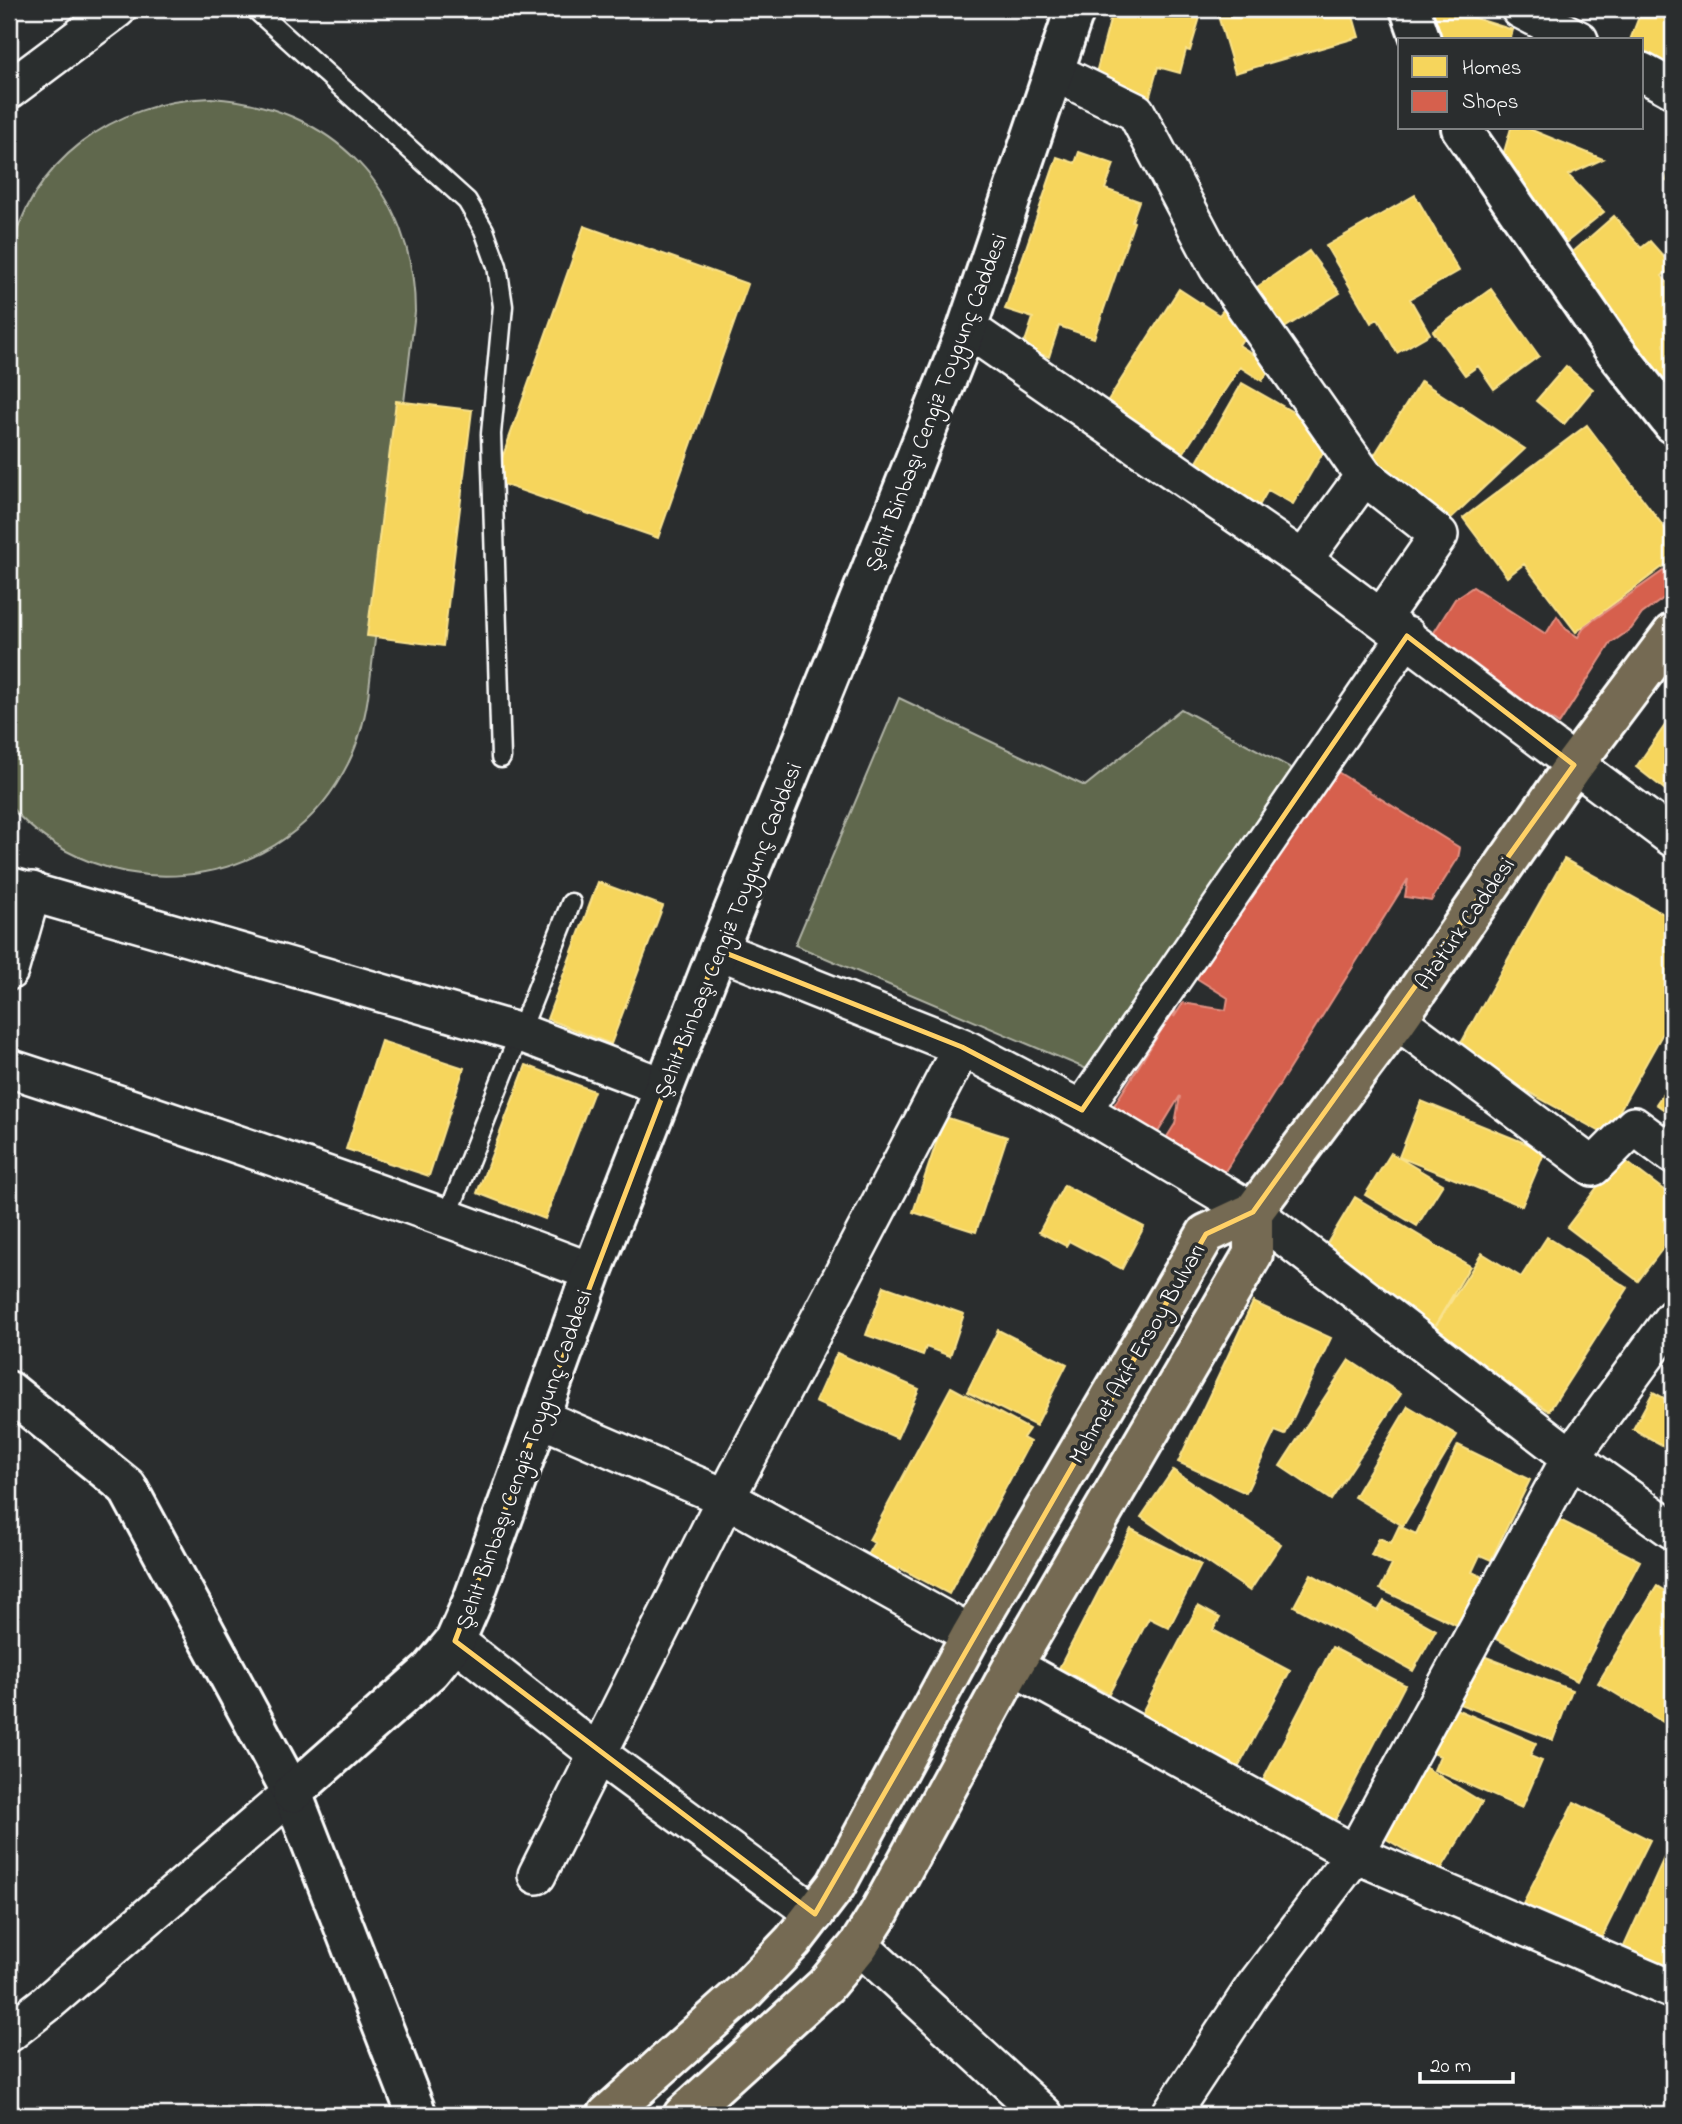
<svg xmlns="http://www.w3.org/2000/svg" width="1682" height="2124" viewBox="0 0 1682 2124" font-family="'Indie Flower',sans-serif">
  <style>
    .green { fill: #60674d; stroke: #b0b3a6; stroke-width: 2 }
    .homes { fill: #f6d55c; stroke: #f9e28d; stroke-width: 2 }
    .shops { fill: #d6604d; stroke: #e29082; stroke-width: 2 }
    .lines { fill: none; stroke-linecap: round; stroke-linejoin: round }
    .service-casing { stroke: #fff; stroke-width: 23 }
    .minor-casing { stroke: #fff; stroke-width: 42 }
    .tertiary-casing { stroke: #fff; stroke-width: 44 }
    .secondary-casing { stroke: #fff; stroke-width: 44 }
    .primary-casing { stroke: #fff; stroke-width: 44 }
    .service { stroke: #2a2d2e; stroke-width: 18 }
    .minor { stroke: #2a2d2e; stroke-width: 37 }
    .tertiary { stroke: #2a2d2e; stroke-width: 38 }
    .secondary { stroke: #2a2d2e; stroke-width: 38 }
    .primary { stroke: #746b52; stroke-width: 38 }
    .marked { fill: none; stroke: #ffd166; stroke-width: 5; stroke-linejoin: round }
    .labels { text-anchor: middle; stroke-width: 7; stroke-linejoin: round; paint-order: stroke }
    .street-label { font-size: 23px; fill: #fff; stroke: #2a2d2e }
  </style>
  <rect width="100%" height="100%" fill="#2a2d2e"/>
  <filter id="ink" filterUnits="userSpaceOnUse"><feTurbulence type="fractalNoise" baseFrequency=".0143" numOctaves="2"/><feDisplacementMap in="SourceGraphic" scale="14" xChannelSelector="R" yChannelSelector="G"/><feConvolveMatrix kernelMatrix="1 2 1 2 8 2 1 2 1" color-interpolation-filters="sRGB"/></filter>
  <g filter="url(#ink)">
    <!-- green -->
    <path class="green" d="M211,98C331,105 415,190 415,312L368,697C364,724 357,749 343,773C275,897 100,910 9,805V259C30,161 113,101 211,98Z
      M899,698L1085,786L1181,709L1293,769L1089,1070L795,945Z"/>
    <!-- homes -->
    <path class="homes" d="M1113,9H1182L1201,14L1190,51L1186,50L1180,73L1158,67L1148,103L1092,88Z
      M1216,9H1351L1359,37L1235,73Z
      M1434,9H1446L1513,30L1510,40H1442L1426,35Z
      M1642,9H1673V71L1642,60V40H1630Z
      M1511,128H1527L1603,159L1568,175L1604,212L1558,249L1499,169Z
      M1079,152L1114,164L1105,189L1139,201L1132,221L1134,222L1094,338L1059,326L1049,357L1023,348L1033,318L1005,309L1057,157L1075,163Z
      M1673,157V184L1666,181Z
      M1415,195L1459,271L1410,299L1430,334L1397,353L1378,319L1371,323L1326,246Z
      M1614,216L1641,248L1650,241L1673,267L1662,276L1673,290V300L1668,305L1673,311V397L1559,264Z
      M584,226L748,284L658,538L494,481Z
      M1309,251L1340,293L1273,335L1247,294Z
      M1179,289L1219,315L1223,310L1250,328L1239,345L1272,366L1262,381L1240,367L1182,455L1105,405Z
      M1491,289L1539,356L1494,389L1478,366L1465,375L1433,331Z
      M1566,366L1593,389L1564,424L1536,401Z
      M1421,381L1525,449L1448,521L1370,462Z
      M1242,383L1333,435L1293,504L1268,490L1259,506L1193,469Z
      M396,401L472,410L443,646L367,636Z
      M1587,425L1673,539V559L1576,632L1524,564L1507,577L1463,518Z
      M1673,714V796L1636,767Z
      M1564,859L1673,919V1015L1606,1135L1456,1052Z
      M598,882L663,906L611,1044L547,1019Z
      M381,1041L464,1068L429,1176L346,1149Z
      M526,1065L594,1091L545,1219L477,1193Z
      M1673,1079V1116L1656,1104Z
      M1421,1101L1545,1151L1522,1206L1399,1157Z
      M945,1117L1007,1137L976,1232L913,1212Z
      M1391,1153L1443,1184L1417,1226L1365,1195Z
      M1620,1157L1673,1197V1235L1638,1281L1567,1227Z
      M1064,1185L1144,1227L1122,1269L1069,1241L1066,1246L1039,1232Z
      M1355,1197L1470,1266L1434,1327L1319,1257Z
      M1547,1237L1628,1288L1549,1411L1430,1335L1482,1253L1521,1277Z
      M884,1286L964,1314L950,1356L926,1347L923,1355L866,1335Z
      M1253,1302L1331,1338L1285,1435L1275,1431L1246,1493L1178,1462Z
      M998,1330L1067,1364L1036,1426L967,1392Z
      M837,1353L919,1389L897,1438L815,1402Z
      M1349,1360L1401,1394L1331,1500L1280,1466Z
      M951,1387L1029,1429L1023,1438L1030,1442L949,1594L900,1568L894,1579L863,1562L874,1543L869,1540Z
      M1653,1392L1673,1403V1451L1633,1429Z
      M1408,1406L1457,1435L1403,1526L1354,1497Z
      M1458,1445L1530,1480L1491,1560L1480,1555L1472,1572L1489,1580L1465,1629L1380,1589L1392,1565L1371,1555L1379,1538L1391,1543L1399,1526L1416,1534Z
      M1173,1470L1281,1544L1250,1591L1141,1517Z
      M1556,1518L1640,1561L1577,1681L1493,1637Z
      M1131,1529L1201,1565L1169,1628L1149,1618L1109,1694L1059,1668Z
      M1311,1574L1378,1611L1384,1601L1436,1630L1413,1671L1294,1606Z
      M1657,1586L1673,1596V1728L1598,1683Z
      M1198,1606L1220,1618L1213,1630L1290,1671L1237,1770L1139,1718Z
      M1332,1647L1405,1685L1334,1822L1259,1788Z
      M1473,1652L1572,1690L1553,1740L1454,1702Z
      M1444,1704L1536,1743L1530,1756L1542,1761L1522,1808L1434,1770L1440,1756L1424,1749Z
      M1418,1763L1482,1802L1440,1871L1376,1833Z
      M1574,1802L1650,1840L1599,1943L1522,1905Z
      M1673,1838V1976L1621,1953Z"/>
    <!-- shops -->
    <path class="shops" d="M1673,564V586L1668,595L1642,614L1631,629L1611,643L1559,724L1444,650L1433,634L1455,599L1473,587L1546,634L1557,616L1566,629L1578,637L1585,626Z
      M1333,769L1460,848L1458,858L1431,901L1405,897L1408,879L1217,1184L1160,1148L1175,1124L1180,1096L1152,1142L1108,1115L1176,1007L1174,1017L1183,1003L1226,1010L1228,998L1193,976L1264,864L1273,866Z"/>
    <g class="lines">
      <!-- service casing -->
      <g class="service-casing">
        <path id="service" d="M255,9L467,201L484,230L497,266L503,306L491,434L501,758
          M447,1217L571,903"/>
      </g>
      <!-- minor casing -->
      <g class="minor-casing">
        <path id="minor" d="M1520,9L1579,40
          M1054,72L1136,112L1218,267L1364,476L1303,560
          M1642,72L1673,89
          M9,90L117,9
          M967,328L1303,560L1673,838
          M1364,476L1439,535L1382,617
          M9,886L521,1033L664,1087
          M718,950L962,1047L1082,1110L1253,1212L1571,1457L1673,1530
          M9,971L32,891
          M1397,1020L1593,1167L1634,1126L1673,1155
          M9,1068C205,1132 400,1199 592,1272
          M1082,1110L1407,636
          M538,1417L726,1498L971,1635
          M455,1641L598,1754L815,1914
          M1013,1666L1355,1854L1673,1990
          M537,1875L726,1498L962,1047
          M859,1945L1044,2115
          M9,2033L46,2004L292,1793
          M1170,2115L1253,1989L1355,1854L1571,1457L1673,1318"/>
      </g>
      <!-- tertiary casing -->
      <g class="tertiary-casing">
        <path id="tertiary" d="M9,1391L127,1487L292,1793L417,2115"/>
      </g>
      <!-- secondary casing -->
      <g class="secondary-casing">
        <path id="secondary" d="M1410,9L1421,40
          M1461,128L1613,348L1673,424
          M292,1793L430,1671L455,1641L473,1600L592,1272L718,950L834,664L967,328L1075,9"/>
      </g>
      <!-- primary casing -->
      <g class="primary-casing">
        <path id="primary" d="M607,2115L744,1992L793,1941L836,1885L971,1635L1206,1234L1253,1212L1397,1020L1574,765L1673,633
          M683,2115L825,1986L859,1945L878,1915L1013,1666L1253,1254V1212"/>
      </g>
      <!-- service -->
      <use href="#service" class="service"/>
      <!-- minor -->
      <use href="#minor" class="minor"/>
      <!-- tertiary -->
      <use href="#tertiary" class="tertiary"/>
      <!-- secondary -->
      <use href="#secondary" class="secondary"/>
      <!-- primary -->
      <use href="#primary" class="primary"/>
    </g>
  </g>
  <!-- marked area -->
  <path class="marked" d="M1407,636L1574,765L1253,1212L1206,1234L815,1914L455,1641L718,950L962,1047L1082,1110Z"/>
  <g class="labels">
    <!-- street labels -->
    <g class="street-label">
      <text transform="translate(935 402) rotate(-69)" y="8">Şehit Binbaşı Cengiz Toygunç Caddesi</text>
      <text transform="translate(1464 923) rotate(-55)" y="8">Atatürk Caddesi</text>
      <text transform="translate(727 930) rotate(-68)" y="8">Şehit Binbaşı Cengiz Toygunç Caddesi</text>
      <text transform="translate(1136 1353) rotate(-60)" y="8">Mehmet Akif Ersoy Bulvarı</text>
      <text transform="translate(523 1459) rotate(-70)" y="8">Şehit Binbaşı Cengiz Toygunç Caddesi</text>
    </g>
  </g>
  <!-- margin -->
  <rect width="1682" height="2124" fill="none" stroke="#2a2d2e" stroke-width="35"/>
  <rect x="18" y="18" width="1647" height="2089" fill="none" stroke="#fff" stroke-width="2.5" filter="url(#ink)"/>
  <!-- legend -->
  <rect x="1398" y="38" width="245" height="91" fill="#2a2d2e" stroke="#7f8182" stroke-width="2"/>
  <rect x="1412" y="56" width="35" height="21" fill="#f6d55c" stroke="#7f8182" stroke-width="2"/>
  <text x="1462" y="74" font-size="21" fill="#ffffff">Homes</text>
  <rect x="1412" y="91" width="35" height="21" fill="#d6604d" stroke="#7f8182" stroke-width="2"/>
  <text x="1462" y="108" font-size="21" fill="#ffffff">Shops</text>
  <!-- scale -->
  <path d="M1420 2072v10h93v-10" fill="none" stroke="#ffffff" stroke-width="3.5"/>
  <text x="1430" y="2072" font-size="21" fill="#ffffff" stroke="#2a2d2e" stroke-width="5" paint-order="stroke">20 m</text>
</svg>
